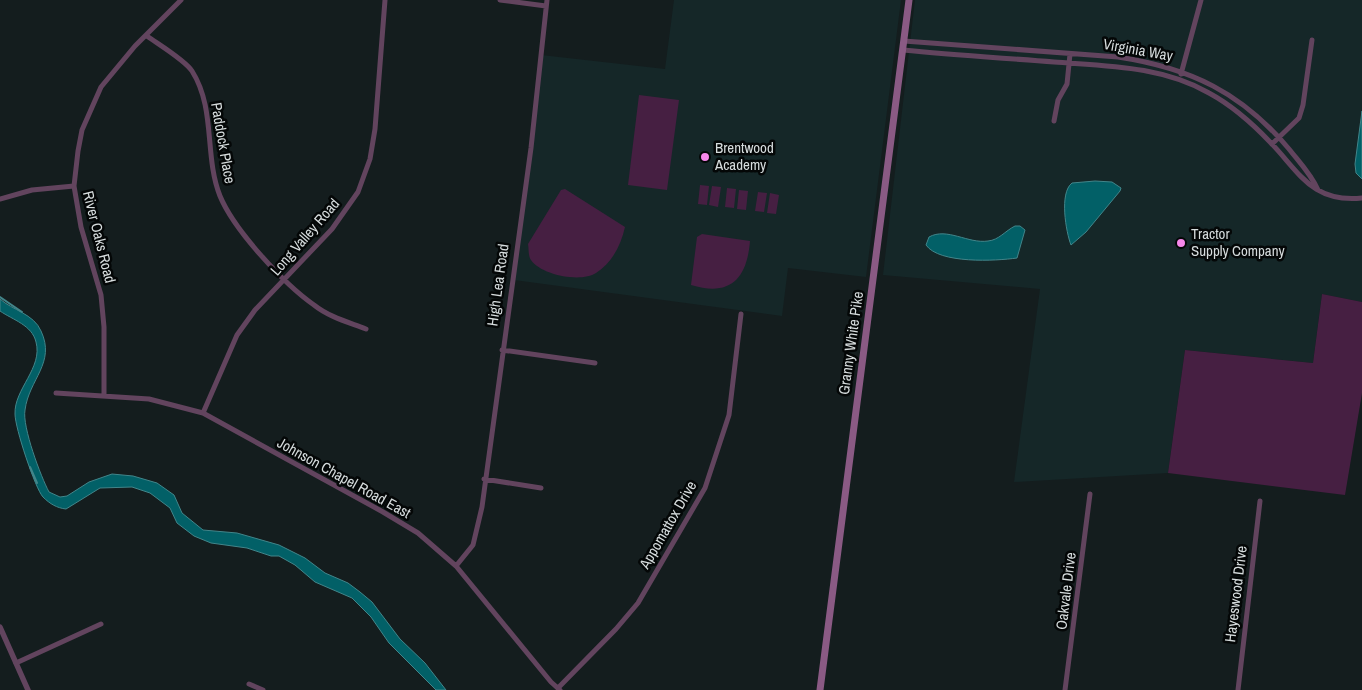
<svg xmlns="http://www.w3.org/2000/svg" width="1362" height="690" viewBox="0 0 1362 690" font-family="'Archivo Narrow',sans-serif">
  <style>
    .built { fill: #152728 }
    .green { fill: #461f42 }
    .water { fill: #026067; stroke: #42858a }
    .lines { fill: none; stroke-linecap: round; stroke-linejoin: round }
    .stream { stroke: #42858a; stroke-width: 2 }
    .minor { stroke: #62445e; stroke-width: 5 }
    .tertiary { stroke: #62445e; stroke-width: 5.5 }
    .secondary { stroke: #8a5a84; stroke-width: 7 }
    .poi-dot { fill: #f788eb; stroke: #040707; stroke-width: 2 }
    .labels { text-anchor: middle; stroke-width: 5; stroke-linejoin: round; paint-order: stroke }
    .street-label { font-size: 15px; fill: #d6dcdd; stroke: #040707 }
    .poi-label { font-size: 15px; fill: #d6dcdd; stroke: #040707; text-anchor: start }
  </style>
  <rect width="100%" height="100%" fill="#141d1e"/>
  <!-- built -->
  <path class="built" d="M674,0H901L866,277L788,268L782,316L514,280L541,55L665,69Z
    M915,0H1362V302L1322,294L1313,363L1185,350L1168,473L1014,482L1040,289L883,275Z"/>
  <!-- green -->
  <path class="green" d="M639,95L679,100L667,190L628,185Z
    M700,185L709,186L707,205L698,204Z
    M712,186L721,187L718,207L709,205Z
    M727,188L736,189L734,208L725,207Z
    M565,189L625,227C621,245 612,263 596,273C581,283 541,275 531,260C528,256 529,249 528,244L561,190Z
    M739,190L748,191L746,210L737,209Z
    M758,192L767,193L764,212L755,211Z
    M770,193L779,195L776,214L767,213Z
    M702,234L750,241C747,279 730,297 691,285L697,237Z
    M1322,294L1362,302V393L1345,495L1168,473L1185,350L1313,363Z"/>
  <!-- water -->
  <path class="water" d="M1362,111V179L1356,173L1355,164Z
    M1095,181L1112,182L1121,188L1120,191L1086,232L1071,245C1066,232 1059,193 1072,183Z
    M1015,226H1020L1025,230L1017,258C996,261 939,264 926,245L929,237C947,227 968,244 988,241C999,240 1005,231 1015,226Z
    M0,299C12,310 34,314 41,331C56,363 29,379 25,410C22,427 41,477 49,492L60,497L67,496L89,482L112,474L133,476L157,483L174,495L182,513L203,530L237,533L279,545L305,558L325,573L348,583L360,592L372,602L400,639L425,663L446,690H436L389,643L371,617L352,598L315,582L295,565L279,556H271L247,548L211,543L194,536L177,523L170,508L150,493L132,487L100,488L66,509C57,508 50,504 43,497C35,488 15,428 15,414C14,389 43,368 36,342C32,325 13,320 0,311Z"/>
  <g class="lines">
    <!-- stream -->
    <path class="stream" d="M0,297L22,312
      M30,467L37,483"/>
    <!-- minor -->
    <path class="minor" d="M500,0L546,6
      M147,36C158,44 185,60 192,71C216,109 204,156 220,196C234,230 284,284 314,305C329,317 348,322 366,329
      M904,41L1118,57C1191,68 1242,93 1289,149C1300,163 1311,174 1318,190
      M903,50C953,55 1004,58 1054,62C1107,66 1162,66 1209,93C1233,106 1252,123 1270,142C1300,173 1312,203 1362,198
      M1181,74L1201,0
      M1054,121L1058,100L1067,84L1070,54
      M1272,144L1299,118L1303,105L1312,40
      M0,199L32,190L74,186
      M502,350L595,363
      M56,393L149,399L203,413L383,512L418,533L456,566L551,682L560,690
      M104,395V327L101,295L81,227L74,186L78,151L82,130L101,87L135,46L181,0
      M203,413L237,335L255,310L332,229L358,192L370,159L375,129L385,0
      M484,479L541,488
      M456,566L473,545L482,507L531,148L547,0
      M16,663L101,624
      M249,684L263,690
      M558,688L616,629L638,603L705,488L729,415L741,314
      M1065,690L1090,494
      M1238,690L1260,501"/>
    <!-- tertiary -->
    <path class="tertiary" d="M0,627L28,690"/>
    <!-- secondary -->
    <path class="secondary" d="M820,690L909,0"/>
  </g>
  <!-- markers -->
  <g class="poi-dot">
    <circle cx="705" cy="157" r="5"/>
    <circle cx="1181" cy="243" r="5"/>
  </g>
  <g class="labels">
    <!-- street labels -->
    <g class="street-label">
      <text transform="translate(1138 50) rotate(10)" y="5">Virginia Way</text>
      <text transform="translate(223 143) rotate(80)" y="5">Paddock Place</text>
      <text transform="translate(99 237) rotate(76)" y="5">River Oaks Road</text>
      <text transform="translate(305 237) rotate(-49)" y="5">Long Valley Road</text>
      <text transform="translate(498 285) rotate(-82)" y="5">High Lea Road</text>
      <text transform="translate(851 343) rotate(-82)" y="5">Granny White Pike</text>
      <text transform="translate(344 478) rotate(29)" y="5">Johnson Chapel Road East</text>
      <text transform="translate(668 525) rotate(-60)" y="5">Appomattox Drive</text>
      <text transform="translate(1066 591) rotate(-83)" y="5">Oakvale Drive</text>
      <text transform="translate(1236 594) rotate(-83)" y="5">Hayeswood Drive</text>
    </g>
    <!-- poi labels -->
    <g class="poi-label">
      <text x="715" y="153">Brentwood<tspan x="715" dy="17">Academy</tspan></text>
      <text x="1191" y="239">Tractor<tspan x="1191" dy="17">Supply Company</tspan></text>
    </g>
  </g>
</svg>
